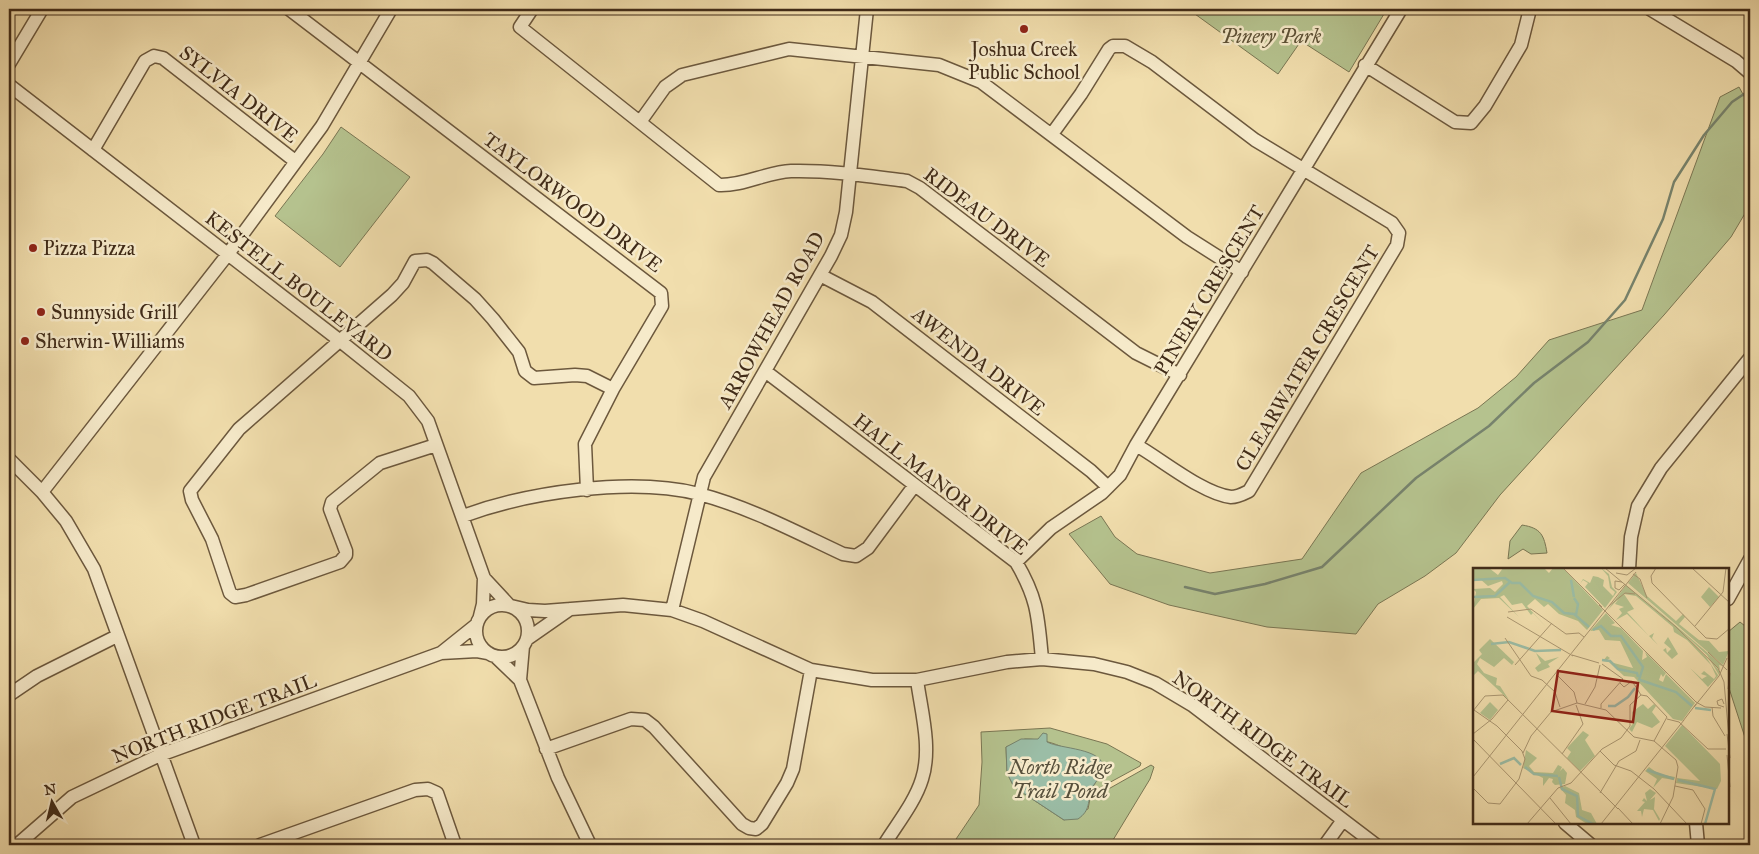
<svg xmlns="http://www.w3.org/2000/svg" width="1759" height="854" viewBox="0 0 1759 854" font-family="'IM FELL Great Primer',serif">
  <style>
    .green { fill: #b5c28e; stroke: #7a7653; fill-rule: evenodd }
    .water { fill: #9bbda6; stroke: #77836d }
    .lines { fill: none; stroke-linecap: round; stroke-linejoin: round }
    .stream { stroke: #77836d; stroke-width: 2.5 }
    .minor-casing { stroke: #6c583d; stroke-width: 15 }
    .minor { stroke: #f6eaca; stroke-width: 12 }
    .poi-dot { fill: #8f2418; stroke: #f6eaca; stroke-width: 2 }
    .labels { text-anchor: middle; stroke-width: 5; stroke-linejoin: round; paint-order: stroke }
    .park-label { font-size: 20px; font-style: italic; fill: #5d5136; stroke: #f6eaca }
    .poi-label { font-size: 20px; fill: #402b18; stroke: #f6eaca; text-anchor: start }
    .street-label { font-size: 20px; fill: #402b18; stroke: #f6eaca }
    .water-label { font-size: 21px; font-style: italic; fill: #57503c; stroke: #f6eaca }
    .inset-river { fill: none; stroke: #9bbda6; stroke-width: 2.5 }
    .inset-road { fill: none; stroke: #aa9671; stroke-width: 1 }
    .view { fill: #8f2418; fill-opacity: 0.15; stroke: #8f2418; stroke-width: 2.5 }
    .inset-edge { fill: none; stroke: #402b18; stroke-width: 2.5 }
  </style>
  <rect width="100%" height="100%" fill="#f1dead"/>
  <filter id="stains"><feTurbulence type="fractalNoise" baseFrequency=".004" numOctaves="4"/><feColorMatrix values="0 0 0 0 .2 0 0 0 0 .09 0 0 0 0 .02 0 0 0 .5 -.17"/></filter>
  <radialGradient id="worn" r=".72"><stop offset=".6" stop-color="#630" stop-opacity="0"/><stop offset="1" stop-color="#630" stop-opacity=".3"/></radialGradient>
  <!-- green -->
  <path class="green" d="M1188,9H1387L1349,72L1301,41L1278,74Z
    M1739,87L1750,107V205L1731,237L1664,315L1500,495L1456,553L1425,576L1378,604L1356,634L1267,627L1169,605L1110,584L1069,534L1101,516L1115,537L1137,554L1210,573L1302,559L1361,473L1478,408L1516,377L1549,340L1642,310L1720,97Z
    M341,127L410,177L340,267L275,216L323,154Z
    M1522,525C1541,528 1544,535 1547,553L1531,554L1523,549L1508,559L1510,541Z
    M1740,622L1750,630V753L1728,685V632Z
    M1050,728L1107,744L1141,763L1140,766L1094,791L1096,796L1151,765L1154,767L1150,779L1110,845H1029L1025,842L1028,845H952L979,805L982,762L981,732ZM1025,739C1056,739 1078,754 1102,772L1092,788L1088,809L1064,820L1014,787L1007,773L1006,747Z"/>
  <!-- water -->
  <path class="water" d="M1043,733L1047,734V742C1060,749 1104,748 1103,768C1103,776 1094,782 1092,789C1087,802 1091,810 1078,819L1064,820L1014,787L1007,773L1006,747L1021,739H1038Z"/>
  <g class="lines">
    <!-- stream -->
    <path class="stream" d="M1185,587L1215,594L1265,584L1322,567L1416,478L1489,426L1534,383L1588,342L1625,300L1663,219L1674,182L1704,135L1732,102L1750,90"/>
    <!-- minor casing -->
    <g class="minor-casing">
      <path id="minor" d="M289,9L661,293L662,306L613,389L585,444L587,490
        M532,9L520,27L719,185C743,186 767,172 791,171C829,170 869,176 907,181L920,188L1136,353L1180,375
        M1650,9L1736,61L1750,73
        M9,64L42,9
        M1365,65L1455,122L1471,123L1485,106L1521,45L1530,9
        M9,85L339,340L409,396L428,421L484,578L509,605
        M640,122L665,87L682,75L789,49L939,65L981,82L1187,237L1242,272
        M1052,134L1081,94L1109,49L1113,46H1125L1152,62L1255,140L1392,223L1399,233L1397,245L1249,491C1243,494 1238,497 1231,497C1203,494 1161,459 1136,445
        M93,150L145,61L154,56L163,58L295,161
        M820,275L872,302L1091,471L1108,487
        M765,371L1016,562C1038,599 1038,617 1042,659
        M436,445L380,463L332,502L330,509L346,551V555L340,562L246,595L235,597L230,593L212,539L192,500L190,491L239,429L392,295L403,283L415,261L427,260L433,263L475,299L493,319L519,352L525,371L534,378L575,375L587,376L613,389
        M9,459L42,492L66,521L94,569L194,845
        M42,492L228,254L322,126L391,9
        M463,516C528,492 631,477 699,494C749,507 796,532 843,554L856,556L868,548L914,486
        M1016,562L1051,528L1102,493L1120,475L1136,445L1401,9
        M1629,569L1631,537L1638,506L1661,468L1750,358
        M1728,599L1750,559
        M476 631a26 26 0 1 1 52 0a26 26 0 1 1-52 0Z
        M511,606L528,610L545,611L623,605L672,610L703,621L811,670L872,680H917L1007,662L1042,659L1094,664L1127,672L1155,683L1192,705L1376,845
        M672,610L704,477L831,256L841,235L846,212L867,9
        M480,616L483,604L484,578
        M527,639L570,609
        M441,653L477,651L488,653
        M495,656L520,680L558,778L590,845
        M520,680L523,646
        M9,695L37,676L117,636
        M546,749L631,719L645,720L654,727L742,824L749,828L756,829L762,824L787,783L793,769L811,670
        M1565,823L1591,845
        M1696,823L1698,845
        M17,845L72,797L160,755L441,653L476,625
        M260,845L415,790L428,789L437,793L455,845
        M884,845C897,824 915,802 922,779C932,748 921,710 917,680
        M1325,845L1343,820"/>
    </g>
    <!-- minor -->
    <use href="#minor" class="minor"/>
  </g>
  <!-- markers -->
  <g class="poi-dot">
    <circle cx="1024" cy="29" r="5"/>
    <circle cx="33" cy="248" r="5"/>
    <circle cx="41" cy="312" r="5"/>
    <circle cx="25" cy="341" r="5"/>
  </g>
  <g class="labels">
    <!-- park labels -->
    <g class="park-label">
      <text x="1271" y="43">Pinery Park</text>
    </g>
    <!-- poi labels -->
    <g class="poi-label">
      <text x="1024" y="56" text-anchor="middle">Joshua Creek<tspan x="1024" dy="23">Public School</tspan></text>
      <text x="43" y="255">Pizza Pizza</text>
      <text x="51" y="319">Sunnyside Grill</text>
      <text x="35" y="348">Sherwin-Williams</text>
    </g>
    <!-- street labels -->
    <g class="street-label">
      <text transform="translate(239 94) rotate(38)" y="7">SYLVIA DRIVE</text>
      <text transform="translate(573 202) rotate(37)" y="7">TAYLORWOOD DRIVE</text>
      <text transform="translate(987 217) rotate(37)" y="7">RIDEAU DRIVE</text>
      <text transform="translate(299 286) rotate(38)" y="7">KESTELL BOULEVARD</text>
      <text transform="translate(1209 290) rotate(-59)" y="7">PINERY CRESCENT</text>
      <text transform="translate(771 320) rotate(-61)" y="7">ARROWHEAD ROAD</text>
      <text transform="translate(1307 358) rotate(-59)" y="7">CLEARWATER CRESCENT</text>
      <text transform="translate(979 361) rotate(38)" y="7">AWENDA DRIVE</text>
      <text transform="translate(941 484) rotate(38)" y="7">HALL MANOR DRIVE</text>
      <text transform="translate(214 718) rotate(-21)" y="7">NORTH RIDGE TRAIL</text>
      <text transform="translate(1263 739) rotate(36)" y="7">NORTH RIDGE TRAIL</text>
    </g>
    <!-- water labels -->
    <g class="water-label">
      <text x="1060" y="774">North Ridge<tspan x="1060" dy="24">Trail Pond</tspan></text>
    </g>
  </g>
  <!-- overview -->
  <g transform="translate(1473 568)">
    <rect width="256" height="256" fill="#f1dead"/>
    <path d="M16,0L25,7L30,0H71L76,5L80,0H90L130,42L114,62L105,53L86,46L75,36L71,39L62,31L54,38L74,60L60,45L58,47L49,35L39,37L31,27L27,29L46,49L26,30L8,31L0,41L3,24L0,21L17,20L22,24L30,16L29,13L15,18L7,11L0,13V1ZM128,0L136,6L139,19L144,24L132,40L112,19L115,15L110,12L107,16L110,11L117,15L120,8L125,9L131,12L130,18L140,28L142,24L137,20L135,8ZM167,0L163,5L174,28L203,53L210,46L212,49L206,56L226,72L236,73L246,84L256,83L250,97L155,15ZM154,16L250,98L246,97L247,102L240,95L247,104L246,107L234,87L210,65L233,89L245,107V108L235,119L217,100L229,111L234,108L228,106L231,103L241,111L243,108L238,97L214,72L201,64L200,59L163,28L151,26L161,41L154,44L176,68L181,65L179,70L185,77L154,46L143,52L149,45L146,41L151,39L142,36L146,30L134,43L153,17L209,64ZM236,19L246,29L237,39L228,29ZM133,45L142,55L138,57L148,60L170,83L169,92L174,89L172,84L193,105L190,109L188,106L186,112L190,114L193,106L222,135L209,153L200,151L161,109L151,108L136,94L130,93L134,88L137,90L133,93L160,100L147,73L132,72L126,62L117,63ZM195,69L205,86L199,91L190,82L193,80L194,85L198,81L191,75ZM17,71L41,94L39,97L31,90L21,99L7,90L4,96L11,105L24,110L23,117L27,118L36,132L5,103L0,108V95L9,86L6,82ZM63,85L72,93L86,89L75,96L77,99L65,104L62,100L68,95ZM17,134L25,142L17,152L7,145ZM170,136L175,141L181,136L183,138L179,144L187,154L179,160L164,154L159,164L156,161L161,154L159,144ZM209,157L247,196L248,213L244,221L203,215L204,210L227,213L192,178ZM110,163L116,167L112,172L122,188L107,203L94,190L98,184L94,180ZM53,182L64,190L56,198L61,204L80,205L85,197L89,199L87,203L90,200L94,205L92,216L82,217L79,214L80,211L76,210L70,218V210L50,200ZM176,199L186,206L202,209L201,212L189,210L180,220L184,211L172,203ZM92,218L106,225L109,242L118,245L124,256H114L103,249L102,242L92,235L93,227L87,220ZM177,221L183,225L177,232L182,229L181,241L187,251L186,253L180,242L171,241L169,249L168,243H164L172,234L169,233L171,230L174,233L172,225Z" fill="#b5c28e"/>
    <path class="inset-river" d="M0,12L32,10L39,15H47L60,28L79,34L91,45L101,46L116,59M98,12L101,29M0,29L22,28L37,14M101,30L105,36L103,47M120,62L128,58L138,68H148L170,99L166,112M18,76L36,74L62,83L88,82M129,92L137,93L145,101L164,105L165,109M167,112L203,124L219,138M135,138H142L155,129L162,120M222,140L238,142M27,196L41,190L48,197M52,199L61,206L85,208M174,202L201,211M86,209L89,221L104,228L105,248L120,256M205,212L242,221L232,256"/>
    <path class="inset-road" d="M90,0L129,39M132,0L202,58L245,100L251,114L256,170M183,0L178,8L179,15L233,70L244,71L257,60M219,0L257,35M143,5L154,7L163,0M160,6L167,11L174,30M149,14L142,13V20L146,22L152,16M126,37L223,134L232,139L248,140M136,38L152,25L162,26M35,44L58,41L93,66L106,65L111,69M34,49L100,88M222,58L250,24L253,0M32,70L58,108L69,112L82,124L87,139M235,84L254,102M99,87L126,95M42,97L79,55M84,107L101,124L104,135M147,115L151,119L159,113L168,127M255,121L257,105M104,135L133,142L161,169L181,173L203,192L205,199L200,229L187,256M112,136L122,119L127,97M221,139L246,108L254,90M239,139L240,148L252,168M251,139L245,137L244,133L249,131L251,136M128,140V136L150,111L129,96M0,143L12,128L30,127L145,241M194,151L206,154L235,181H253M210,153L223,136M0,166L19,151L35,132M254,166L257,190M0,171L83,256M127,183L141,197L158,203L181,221L214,256M50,185L58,168L78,144L104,135M89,186L110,156L103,137M254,187L257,219M0,209L163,4M202,218L220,222L232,241L228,256M0,220L15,235L27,236L46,211L52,191L49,183L24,158L1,142M127,225L146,193L163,183L167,172M77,230L98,256M145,240L160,256M54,256L85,220L98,215L129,181L148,170L157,158V137L168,127L174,128L194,149L181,173M128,256L211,152"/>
    <path class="view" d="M85,103L165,115L160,154L79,143Z"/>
    <rect width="256" height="256" class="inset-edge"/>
  </g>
  <!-- margin -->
  <rect width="1759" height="854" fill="none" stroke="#f1dead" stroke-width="30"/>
  <rect x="10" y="10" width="1739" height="834" fill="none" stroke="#402b18" stroke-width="2.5"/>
  <rect x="15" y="15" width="1729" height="824" fill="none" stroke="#402b18"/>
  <!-- north arrow -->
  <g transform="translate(52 802) rotate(352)" stroke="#f6eaca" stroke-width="4" paint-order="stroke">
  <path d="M0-4L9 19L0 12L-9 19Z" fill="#402b18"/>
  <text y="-8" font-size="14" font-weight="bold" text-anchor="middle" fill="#402b18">N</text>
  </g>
  <rect width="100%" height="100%" filter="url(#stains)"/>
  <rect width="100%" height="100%" fill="url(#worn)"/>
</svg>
